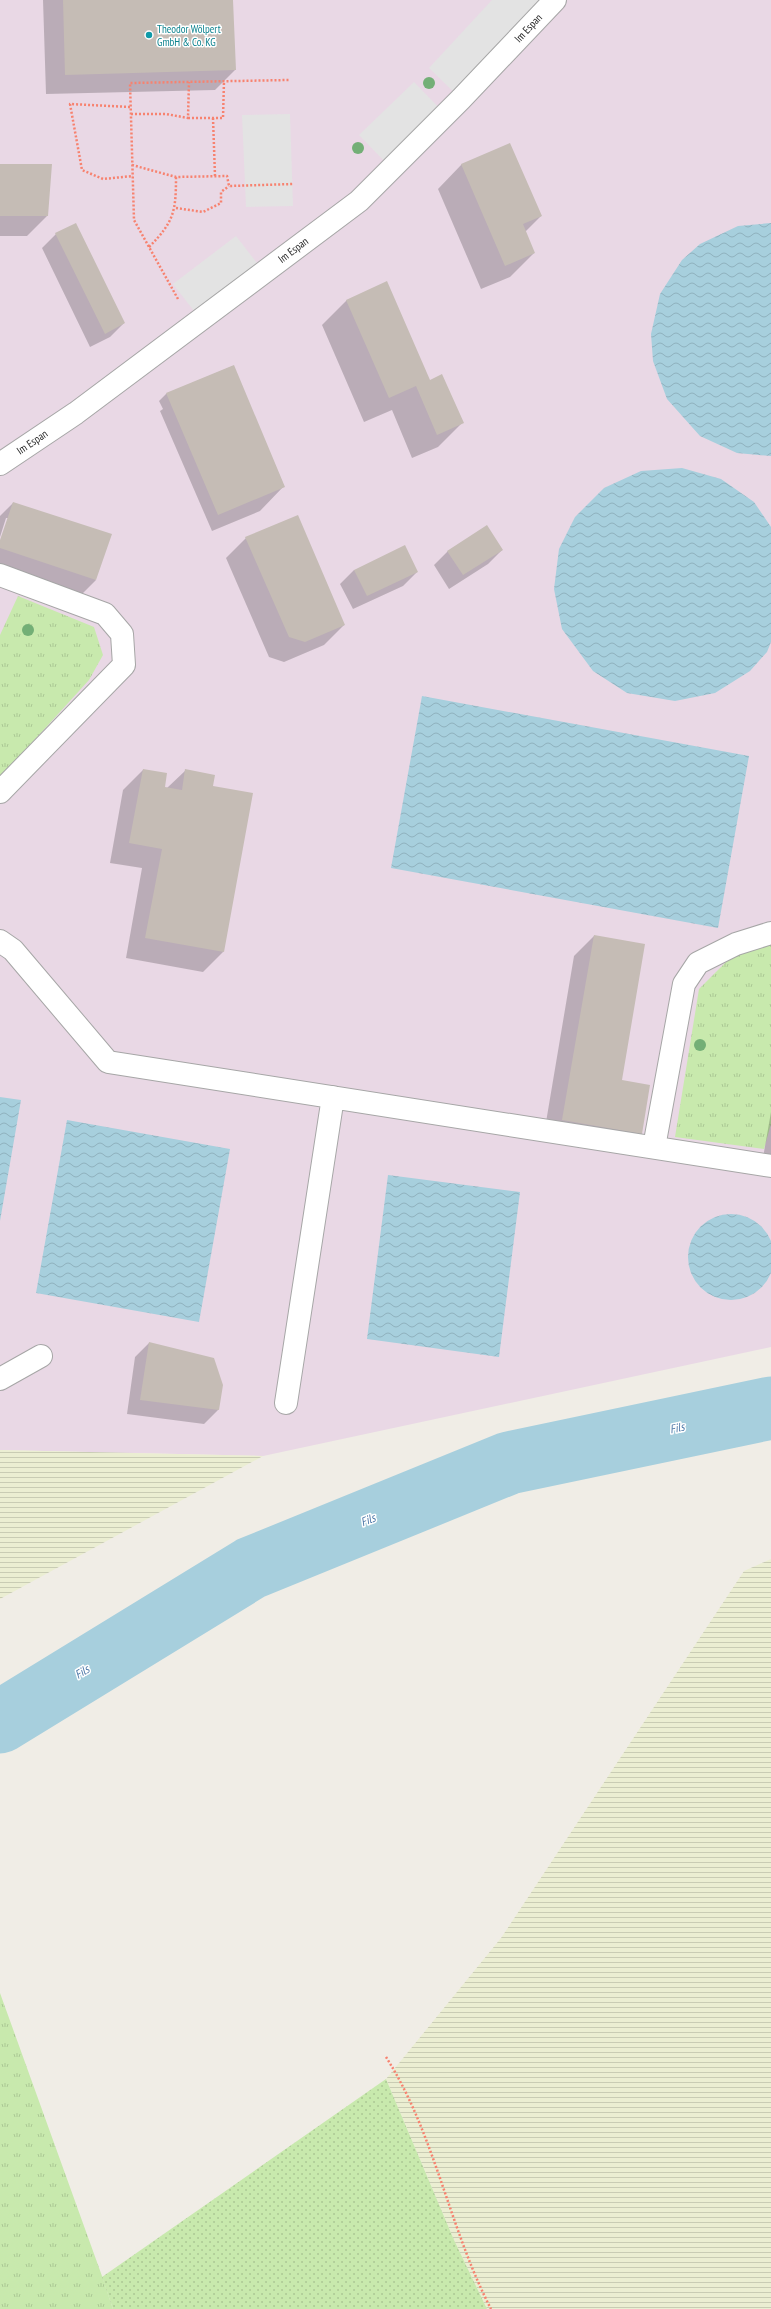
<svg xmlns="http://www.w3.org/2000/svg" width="771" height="2309" viewBox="0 0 771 2309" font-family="'PT Sans Narrow',sans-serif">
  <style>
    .industrial { fill: #e9d8e5 }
    .farmland { fill: url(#farmland-rules) }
    .grass { fill: url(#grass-tufts) }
    .garden { fill: url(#garden-dots) }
    .parking { fill: #e3e3e3 }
    .water { fill: url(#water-waves) }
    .shadow { fill: #0003 }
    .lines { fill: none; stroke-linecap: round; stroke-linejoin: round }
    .river { stroke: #a7cfdd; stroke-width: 63 }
    .building { fill: #c5bcb5 }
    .minor-casing { stroke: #a6a6a6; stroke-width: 24 }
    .path { stroke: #f7826f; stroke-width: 2.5; stroke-dasharray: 2 2; stroke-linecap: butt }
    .minor { stroke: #fff; stroke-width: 22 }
    .tree { fill: #73af76 }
    .culture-dot { fill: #0f9aa8; stroke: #fff; stroke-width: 1.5 }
    .labels { text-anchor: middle; stroke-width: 3; stroke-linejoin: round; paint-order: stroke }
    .street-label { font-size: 11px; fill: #1f1f1f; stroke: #fff }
    .culture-label { font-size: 11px; fill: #0d838f; stroke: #fff; text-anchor: start }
    .water-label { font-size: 12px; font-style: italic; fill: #4a75a6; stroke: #fff }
  </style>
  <defs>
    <pattern id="farmland-rules" width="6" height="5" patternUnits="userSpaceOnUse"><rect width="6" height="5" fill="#ebeed2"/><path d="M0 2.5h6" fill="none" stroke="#c9ccb4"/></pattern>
    <pattern id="grass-tufts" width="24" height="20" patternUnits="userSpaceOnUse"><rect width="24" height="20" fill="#c8e9ad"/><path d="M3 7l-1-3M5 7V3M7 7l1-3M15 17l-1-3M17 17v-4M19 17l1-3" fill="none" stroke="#abc794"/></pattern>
    <pattern id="garden-dots" width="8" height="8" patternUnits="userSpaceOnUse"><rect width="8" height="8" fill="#c8e9ad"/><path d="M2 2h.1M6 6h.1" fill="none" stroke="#abc794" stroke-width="1.8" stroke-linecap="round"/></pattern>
    <pattern id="water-waves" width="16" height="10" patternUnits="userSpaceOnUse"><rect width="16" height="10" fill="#a7cfdd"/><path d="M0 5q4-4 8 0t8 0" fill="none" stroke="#8fb1bd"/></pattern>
  </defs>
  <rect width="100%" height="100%" fill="#f0ede6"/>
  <!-- industrial -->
  <path class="industrial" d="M0,0H771V1347L263,1456L0,1450Z"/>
  <!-- farmland -->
  <path class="farmland" d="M0,1450L263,1456L0,1599Z
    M771,1559V2309H487L454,2240L386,2079L501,1938L744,1571Z"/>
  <!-- grass -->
  <path class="grass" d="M18,596L94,627L103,655L89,680L0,778V635Z
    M771,943V1124L764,1149L675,1137L699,989L731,957Z
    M0,1993L102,2276L113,2309H0Z"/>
  <!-- garden -->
  <path class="garden" d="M386,2079L454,2240L487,2309H113L102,2277Z"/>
  <!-- parking -->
  <path class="parking" d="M492,0H555L461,99L429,68Z
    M414,82L446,115L392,169L359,135Z
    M290,114L293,206L246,207L242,115Z
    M236,236L264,272L201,320L173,284Z"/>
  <!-- water -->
  <path class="water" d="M771,223V456L737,453L700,436L667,399L653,361L651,334L660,294L682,260L700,244L738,226Z
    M682,468L721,479L754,502L771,527V642L767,652L750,671L715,693L675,701L627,693L593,671L562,629L554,589L559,549L575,517L604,488L641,471Z
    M422,696L749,756L718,928L391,868Z
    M0,1097L21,1100L0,1221Z
    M67,1120L230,1149L199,1322L36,1293Z
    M388,1175L520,1192L499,1357L367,1339Z
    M688 1257a43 43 0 1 1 86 0a43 43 0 1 1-86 0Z"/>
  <!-- shadow -->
  <path class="shadow" d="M43,0H232L235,70L215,90L46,94Z
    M462,164L541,216L525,232L534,253L510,277L481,289L438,189Z
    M0,165L47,216L27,236H0Z
    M56,234L124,323L110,337L90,347L42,248Z
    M347,300L429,381L462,423L438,447L412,458L392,410L364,422L322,325Z
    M233,366L284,486L260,511L212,531L160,411L163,409L159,401L166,394Z
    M13,503L96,580L82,594L0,567V543L8,518H6L0,537V516Z
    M246,538L344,625L324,645L284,662L269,657L226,558Z
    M502,550L488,564L449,589L434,565L448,551Z
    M354,570L417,572L403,586L353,609L340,584Z
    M143,770L164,788H167L186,770L212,787L252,794L223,952L203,972L126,958L142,868L110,863L123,790Z
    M594,936L621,1081L641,1134L621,1154L543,1140L574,956Z
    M771,1112V1171L761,1169Z
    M149,1343L222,1385L218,1410L204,1424L127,1414L135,1357Z"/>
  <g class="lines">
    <!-- river -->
    <path class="river" d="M0,1722L251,1568L509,1463L771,1408"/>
  </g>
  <!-- building -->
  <path class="building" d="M63,0H233L236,70L65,75Z
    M510,143L542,216L523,224L535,253L505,266L461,164Z
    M0,164H52L48,216H0Z
    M76,223L125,323L105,334L55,233Z
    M387,281L430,380L442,374L464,423L437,435L416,386L389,398L346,300Z
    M234,365L285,487L218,515L166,393Z
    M13,502L112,534L96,580L0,548V540Z
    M298,515L345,625L305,642L289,637L245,537Z
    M487,525L503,550L463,575L447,551Z
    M405,545L418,572L367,596L354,570Z
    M143,769L167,773L165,787L182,790L185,769L215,775L213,786L253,793L224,952L145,938L162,849L129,843Z
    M594,935L645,944L622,1080L650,1085L642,1134L562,1120Z
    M149,1342L214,1358L223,1385L219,1410L140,1400Z"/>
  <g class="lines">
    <!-- minor casing -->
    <g class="minor-casing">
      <path id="minor" d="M0,464L76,413L359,201L461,99L555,0
        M0,575L105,614L122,634L124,665L0,792
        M0,941L13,950L108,1062L771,1166
        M654,1147L684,984L698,963L736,944L771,933
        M0,1379L41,1356
        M286,1403L333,1097"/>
    </g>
    <!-- path -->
    <path class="path" d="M130,107L70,104L82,170L103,179L133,176
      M131,114H166L188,118L189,82
      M188,118H223L224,81
      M213,118L215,176
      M132,165L176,177L227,176L229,186L293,184
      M176,208L203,212L221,203V192L229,186
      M149,247C174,222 176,211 176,177
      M178,299L134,220L130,83L289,80
      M386,2057C435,2134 449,2228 491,2309"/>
    <!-- minor -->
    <use href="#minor" class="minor"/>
  </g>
  <!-- trees -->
  <g class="tree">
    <circle cx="429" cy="83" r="6"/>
    <circle cx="358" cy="148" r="6"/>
    <circle cx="28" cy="630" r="6"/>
    <circle cx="700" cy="1045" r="6"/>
  </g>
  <!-- markers -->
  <circle class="culture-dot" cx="149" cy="35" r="4"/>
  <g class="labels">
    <!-- street labels -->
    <g class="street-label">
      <text transform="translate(528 28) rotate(-47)" y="4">Im Espan</text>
      <text transform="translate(293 250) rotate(-37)" y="4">Im Espan</text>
      <text transform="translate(32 442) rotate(-34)" y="4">Im Espan</text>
    </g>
    <!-- culture labels -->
    <g class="culture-label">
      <text x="157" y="33">Theodor Wölpert<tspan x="157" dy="13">GmbH &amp; Co. KG</tspan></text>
    </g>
    <!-- water labels -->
    <g class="water-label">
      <text transform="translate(677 1428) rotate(-12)" y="4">Fils</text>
      <text transform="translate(368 1520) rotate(-22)" y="4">Fils</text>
      <text transform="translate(82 1672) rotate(-31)" y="4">Fils</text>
    </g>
  </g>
</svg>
